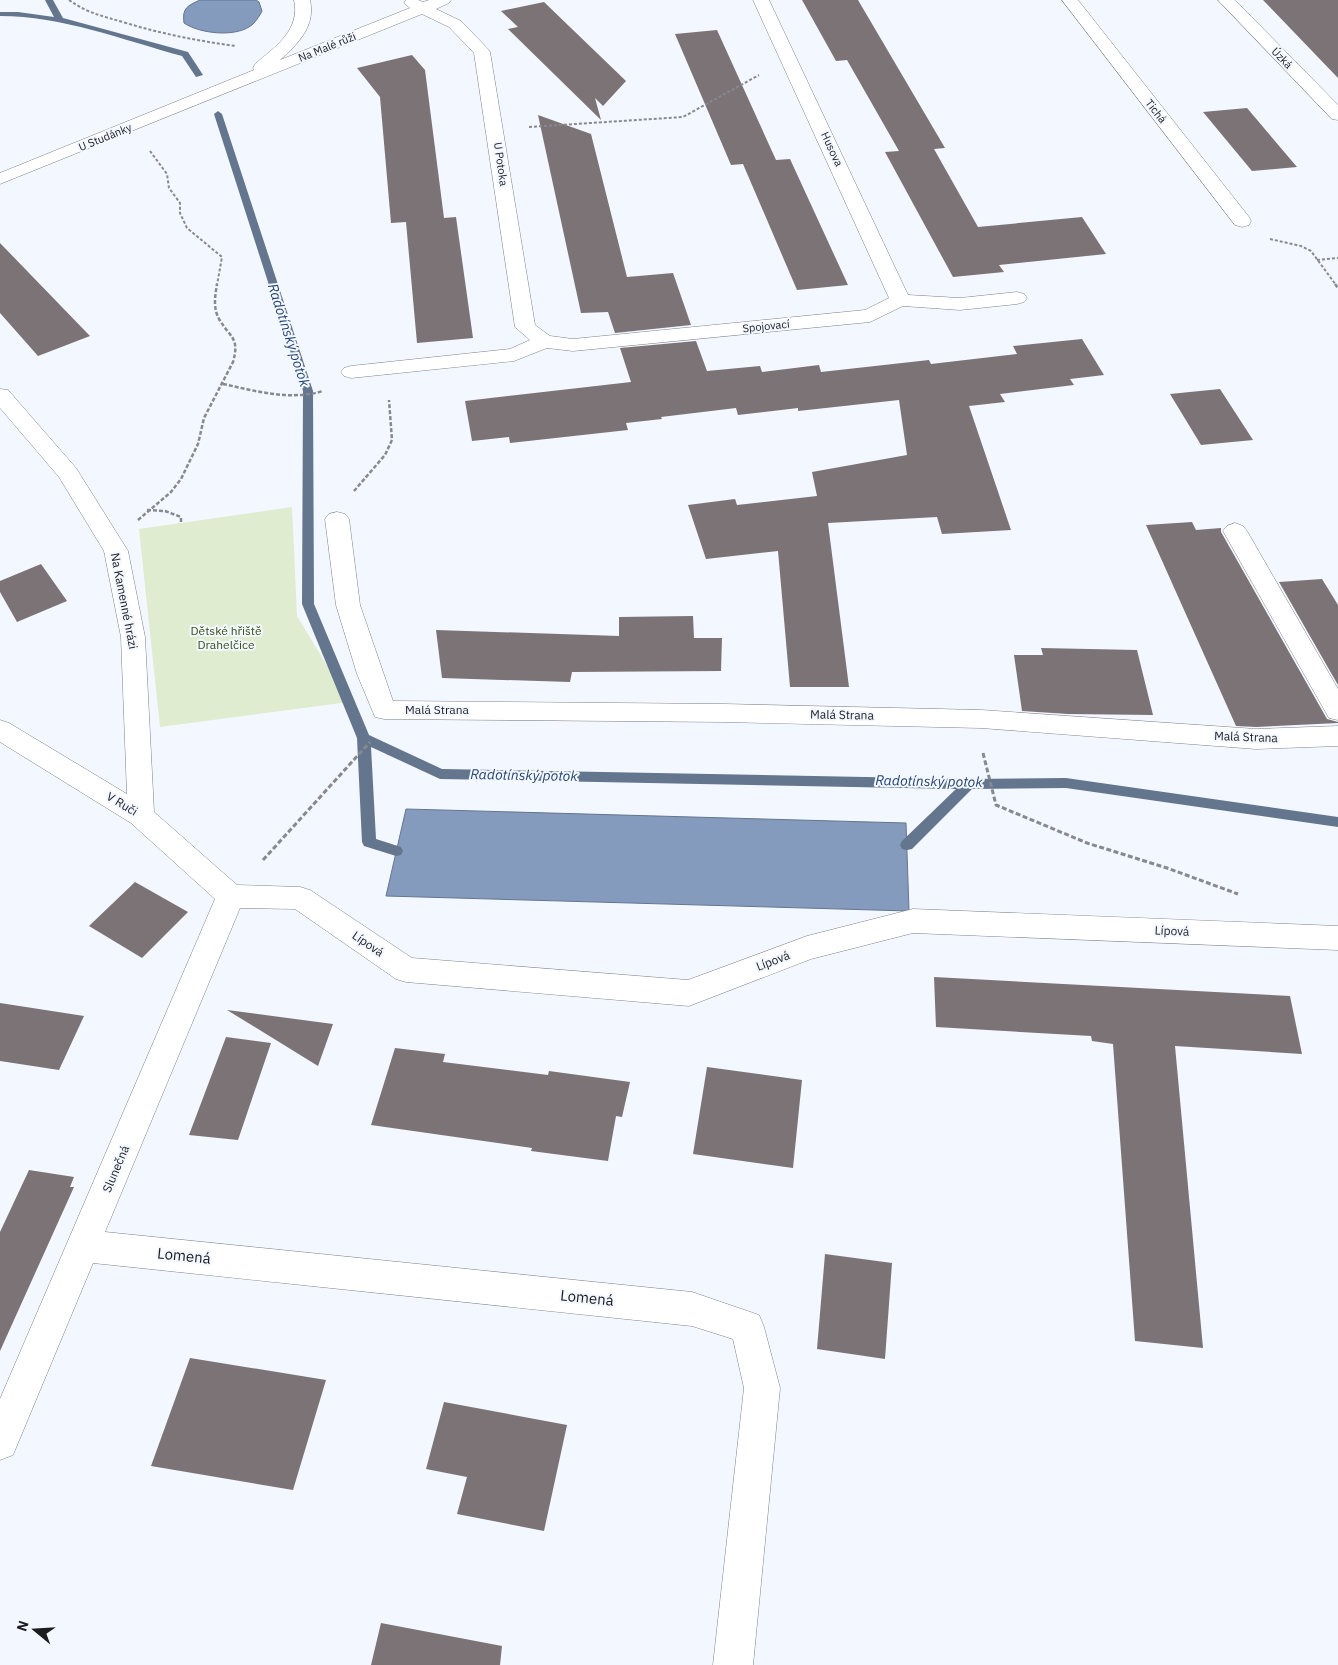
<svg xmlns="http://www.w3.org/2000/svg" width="1338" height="1665" viewBox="0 0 1338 1665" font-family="'IBM Plex Sans',sans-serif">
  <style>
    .green { fill: #dfecd0 }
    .water { fill: #849bbe; stroke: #64758e }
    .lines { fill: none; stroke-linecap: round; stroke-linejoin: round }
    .stream { fill: #64758e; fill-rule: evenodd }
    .building { fill: #7b7375 }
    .minor-casing { stroke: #7d8187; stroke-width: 1 }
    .path-far2 { stroke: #87898f; stroke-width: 2; stroke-dasharray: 3 2; stroke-linecap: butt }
    .path-far1 { stroke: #87898f; stroke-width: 2.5; stroke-dasharray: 4 2; stroke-linecap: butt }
    .path { stroke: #87898f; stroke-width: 3; stroke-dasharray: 5 2.5; stroke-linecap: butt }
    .minor { fill: #fff; fill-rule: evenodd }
    .labels { text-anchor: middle; stroke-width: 4; stroke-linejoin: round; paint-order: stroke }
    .far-street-label { font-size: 11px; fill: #1b1c1f; stroke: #f3f7ff }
    .street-label { font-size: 12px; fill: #1b1c1f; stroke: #f3f7ff }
    .park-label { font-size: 12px; fill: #374e13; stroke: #f3f7ff }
    .water-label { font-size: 14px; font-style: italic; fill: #244372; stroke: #f3f7ff }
    .near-street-label { font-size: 15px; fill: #1b1c1f; stroke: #f3f7ff }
  </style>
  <rect width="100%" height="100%" fill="#f3f7ff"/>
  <!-- green -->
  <path class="green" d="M292,507L297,616L349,702L160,727L139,529Z"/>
  <!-- water -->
  <path class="water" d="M200,0H256L259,2L262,11C260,15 257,20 253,24C238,38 200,34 184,23C182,8 187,6 200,0Z
    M406,809L906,823L909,911L386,896Z"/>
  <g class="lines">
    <!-- stream -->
    <path class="stream" d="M45,0H53L63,18L188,52L203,75L196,77L182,56C123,40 62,16 0,16V12H18L54,17Z
      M218,111L222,114L313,391L314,604L369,735L442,769L969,779L1066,778L1338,817V827L1066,788L972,789L912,849L907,850L902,849L900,845L902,841L956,789L440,779L371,747L376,839L401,847L403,851L401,855L396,856L364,846L362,842L357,738L302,604L303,391L214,114Z"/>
  </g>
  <!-- building -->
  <path class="building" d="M802,0H858L945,148L934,149L978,227L1082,217L1106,254L999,265L1004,272L953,277L885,152L899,151L847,60L836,61Z
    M1263,0H1338V78Z
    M544,2L626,81L603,106L595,98L601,120L508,29L518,27L501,11Z
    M717,30L776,160L790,159L848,285L797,290L743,164L731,165L675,34Z
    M412,55L425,70L444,218L456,217L473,338L417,343L406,222L391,223L380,97L357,68Z
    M1247,108L1297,167L1252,171L1203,112Z
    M538,115L591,134L627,277L673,273L691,325L615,333L608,312L581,313Z
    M0,243L90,336L38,356L0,313Z
    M1082,339L1104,375L1070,379L1074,385L1000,394L1005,402L969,406L1011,530L942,534L937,517L828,523L849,687H790L778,551L706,559L688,505L735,499L737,505L817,496L812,472L907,455L899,400L798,411V408L738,415L736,408L661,417L662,419L626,423L628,430L510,443L509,437L472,441L465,401L631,382L620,348L696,341L707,371L760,366L762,372L819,365L821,372L929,360L931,364L1017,354L1013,346Z
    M1220,389L1253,440L1201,445L1170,394Z
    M1192,522L1196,530L1221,528V532L1327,719L1338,722V723L1256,727L1236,726L1146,525Z
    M41,564L67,601L17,622L0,592V581Z
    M1322,579L1338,605V685L1279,582Z
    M693,616L694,638H722L721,671L572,672L570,682L442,678L436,630L619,636V617Z
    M1041,648L1137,650L1153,715L1068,714L1022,711L1014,655H1043Z
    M135,882L188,912L142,958L89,926Z
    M934,977L1290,996L1302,1054L1175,1046L1203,1348L1135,1341L1113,1044L1092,1041L1091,1036L936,1027Z
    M0,1003L84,1016L59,1070L0,1061Z
    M227,1010L333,1024L318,1066Z
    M226,1037L271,1043L238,1140L189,1135Z
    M395,1048L445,1054L443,1062L548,1075L549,1071L630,1082L622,1117L616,1116L608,1161L531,1151L532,1148L371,1125Z
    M707,1067L802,1080L793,1168L693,1154Z
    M29,1170L74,1177L70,1187H74L0,1351V1232Z
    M825,1254L892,1263L885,1359L817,1349Z
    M190,1358L326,1380L293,1490L151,1466Z
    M444,1402L567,1425L544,1531L457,1514L467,1477L426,1469Z
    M381,1623L502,1646L500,1665H371Z"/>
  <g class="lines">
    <!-- minor casing -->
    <g class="minor-casing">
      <path id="minor" d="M294,0H310C316,26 298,44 280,60L410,8L404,3L406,0H418L423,2L429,0H451L449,3L436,9L461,21L488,49L490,52L535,325L550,336L573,339L865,310L889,298L753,0H769L908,295L960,298L1017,292L1024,294L1027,298L1024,302L1017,304L960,310L903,306L870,322L573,351L547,348L514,361L351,378L344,376L341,372L344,368L351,366L510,349L530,340L515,327L474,53L449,27L422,14L0,184V173L254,70L253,68L255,64C275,47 301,30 294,0Z
        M1062,0H1078L1249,217L1251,221L1249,225L1242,227L1235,225Z
        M1218,0H1235L1338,105V120L1332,119Z
        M0,389L8,390L76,468L128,551L145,637L154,812L237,885L300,887L310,890L412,958L688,980L807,936L913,909L1338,926V950L913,933L811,959L689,1006L406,982L396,979L295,909L240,908L105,1232L692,1292L759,1315L764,1327L780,1388L753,1665H713L744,1388L733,1339L692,1326L93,1263L13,1455L0,1460V1399L215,899L131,823L0,742V720L9,723L127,794L121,637L104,551L59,477L0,408Z
        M337,512L345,514L349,519L360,605L393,701L724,704L981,710L1256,729L1338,726V746L1256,749L981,728L724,722L384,719L375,717L357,674L336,605L325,519L329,514Z
        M1235,523L1243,526L1247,531L1338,689V720L1329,718L1223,531L1227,526Z"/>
    </g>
    <!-- path-far2 -->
    <path class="path-far2" d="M69,0C89,14 103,16 126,23C163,34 198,41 236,46
      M529,127L683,117L759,75
      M150,151L167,174L169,188L180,203V213L187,228L222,257L217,285
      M1270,239L1301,246L1311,251L1336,285
      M1317,260L1338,258"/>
    <!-- path-far1 -->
    <path class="path-far1" d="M1335,284L1338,288
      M223,384C256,391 290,401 323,391
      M354,491L385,455L392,440L389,400
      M147,510L165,511L181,517V523
      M138,520L171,492L181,479L198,444L204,418L233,362C240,337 230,338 219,319C213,308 215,296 217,284"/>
    <!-- path -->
    <path class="path" d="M983,753L996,805L1087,843L1167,868L1238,894
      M263,860L370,742"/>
    <!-- minor -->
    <use href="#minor" class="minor"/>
  </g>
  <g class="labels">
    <!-- far-street labels -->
    <g class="far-street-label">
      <text transform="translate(327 47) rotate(-22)" y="4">Na Malé růži</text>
      <text transform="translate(1282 58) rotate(46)" y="4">Úzká</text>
      <text transform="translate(1156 111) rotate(52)" y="4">Tichá</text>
      <text transform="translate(105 137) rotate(-22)" y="4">U Studánky</text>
      <text transform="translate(832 149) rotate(65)" y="4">Husova</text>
      <text transform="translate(501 164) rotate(82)" y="4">U Potoka</text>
      <text transform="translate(766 326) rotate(-6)" y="4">Spojovací</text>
    </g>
    <!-- street labels -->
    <g class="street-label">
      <text transform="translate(124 601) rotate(79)" y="4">Na Kamenné hrázi</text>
      <text x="437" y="714">Malá Strana</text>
      <text transform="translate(842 715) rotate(1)" y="4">Malá Strana</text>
      <text transform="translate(1246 737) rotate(2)" y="4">Malá Strana</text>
      <text transform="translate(122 804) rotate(31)" y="4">V Ruči</text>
      <text transform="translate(1172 931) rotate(2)" y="4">Lípová</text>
      <text transform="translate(368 944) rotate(34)" y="4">Lípová</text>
      <text transform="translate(773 961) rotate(-21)" y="4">Lípová</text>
      <text transform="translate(116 1169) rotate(-67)" y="4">Slunečná</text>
    </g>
    <!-- park labels -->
    <g class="park-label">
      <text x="226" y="635">Dětské hřiště<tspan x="226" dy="14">Drahelčice</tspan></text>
    </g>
    <!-- water labels -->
    <g class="water-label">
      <text transform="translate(289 335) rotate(72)" y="5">Radotínský potok</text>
      <text transform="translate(524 775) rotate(1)" y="5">Radotínský potok</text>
      <text transform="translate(929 781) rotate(1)" y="5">Radotínský potok</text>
    </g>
    <!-- near-street labels -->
    <g class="near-street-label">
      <text transform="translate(184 1256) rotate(6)" y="5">Lomená</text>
      <text transform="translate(587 1298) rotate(6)" y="5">Lomená</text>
    </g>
  </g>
  <!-- north arrow -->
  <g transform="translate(35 1630) rotate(288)" stroke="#f3f7ff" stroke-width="4" paint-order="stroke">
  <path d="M0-4L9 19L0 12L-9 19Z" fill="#1b1c1f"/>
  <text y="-8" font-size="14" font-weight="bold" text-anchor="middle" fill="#1b1c1f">N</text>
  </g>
</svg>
